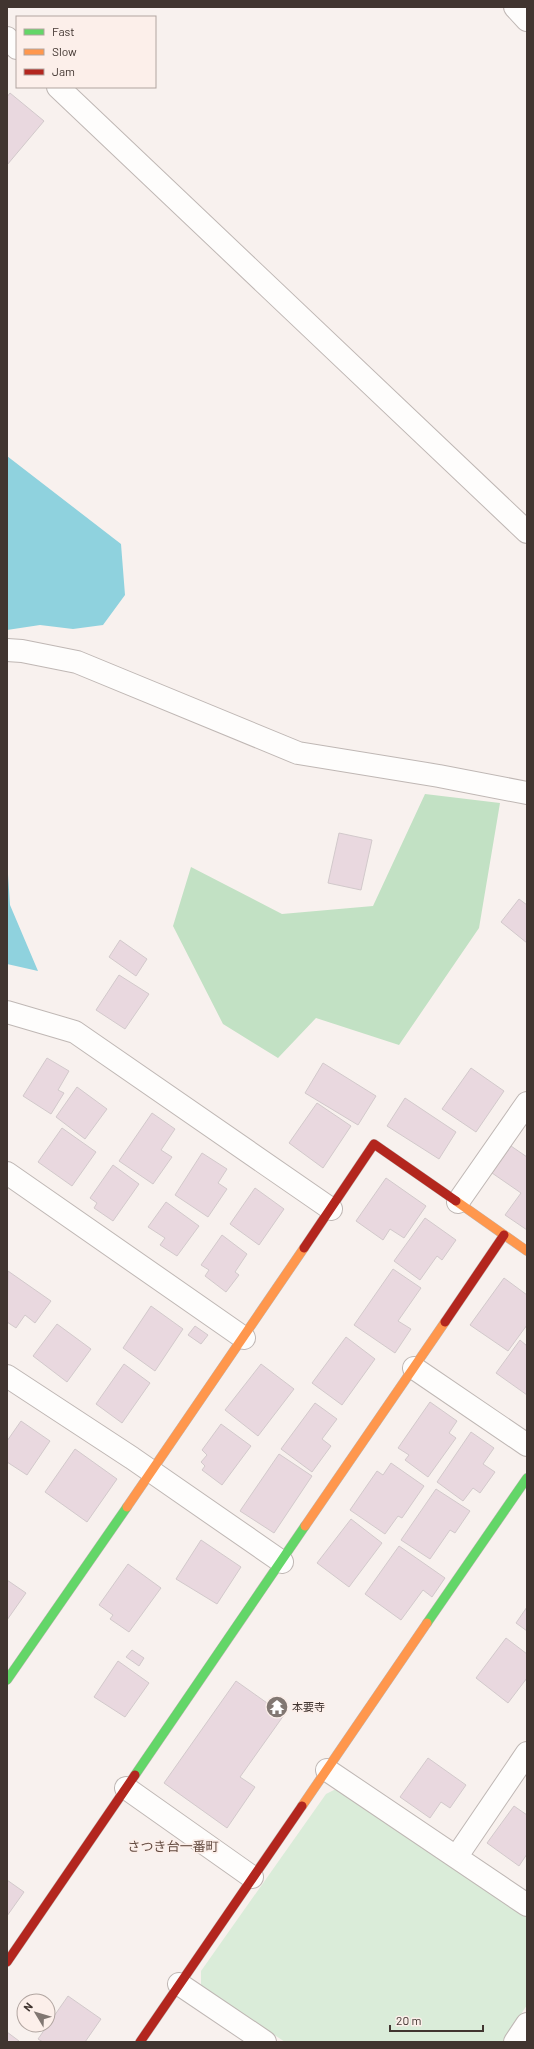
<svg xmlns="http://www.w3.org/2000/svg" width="534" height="2049" viewBox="0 0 534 2049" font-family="Barlow,'Noto Sans JP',sans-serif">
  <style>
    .green { fill: #daecd9 }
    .forest { fill: #c2e1c4 }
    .water { fill: #8fd2de }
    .building { fill: #e9d8df; stroke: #d2c9cb }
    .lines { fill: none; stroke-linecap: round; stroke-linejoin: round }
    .street-casing { stroke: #bfb7b4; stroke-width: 24 }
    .fast-casing { stroke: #bfb7b4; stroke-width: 10 }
    .slow-casing { stroke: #bfb7b4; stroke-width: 10 }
    .jam-casing { stroke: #bfb7b4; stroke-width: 10 }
    .street { stroke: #fefdfc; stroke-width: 22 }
    .fast { stroke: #63d668; stroke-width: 9 }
    .slow { stroke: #ff974d; stroke-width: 9 }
    .jam { stroke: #b3261e; stroke-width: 9 }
    .labels { text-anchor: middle; stroke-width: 3.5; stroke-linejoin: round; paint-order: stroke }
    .poi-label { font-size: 11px; fill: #413530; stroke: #fcefea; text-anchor: start }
    .quarter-label { font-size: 13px; fill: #644b40; stroke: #fcefea }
  </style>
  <rect width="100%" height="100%" fill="#f8f1ee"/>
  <!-- green -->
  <path class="green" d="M338,1788L527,1917V2005L503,2042H285L201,1986V1971L326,1794Z"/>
  <!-- forest -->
  <path class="forest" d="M425,794L500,803L479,928L399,1045L316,1018L278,1058L223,1024L173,926L191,867L282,914L373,906Z"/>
  <!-- water -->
  <path class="water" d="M7,456L121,544L125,595L103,625L73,629L40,625L7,630Z
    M7,859L10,905L38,971L7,964Z"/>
  <!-- building -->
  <path class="building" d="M10,93L44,121L7,165V97Z
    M339,833L372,840L361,890L328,883Z
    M519,899L527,905V943L501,922Z
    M120,940L147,959L136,976L109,957Z
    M119,975L149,994L125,1029L96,1010Z
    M47,1058L69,1071L58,1090L64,1093L51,1114L23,1096Z
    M323,1063L376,1096L358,1125L305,1093Z
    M471,1068L504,1091L476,1132L442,1109Z
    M77,1087L107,1109L85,1139L56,1117Z
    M405,1098L456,1132L439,1159L387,1126Z
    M317,1103L351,1126L323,1168L289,1143Z
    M152,1113L175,1129L161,1150L172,1157L153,1184L119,1161Z
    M62,1128L96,1152L72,1186L38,1162Z
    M511,1146L527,1157V1230L505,1215L521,1193L492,1173Z
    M202,1153L227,1169L218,1183L227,1189L208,1217L175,1195Z
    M113,1165L139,1184L113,1221L94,1208L97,1203L90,1198Z
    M386,1178L426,1206L404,1238L390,1229L383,1240L356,1221Z
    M255,1188L284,1209L259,1245L230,1224Z
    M166,1202L199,1226L177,1256L160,1245L165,1238L148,1227Z
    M425,1218L456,1240L442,1260L437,1256L420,1280L394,1261Z
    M222,1235L247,1254L235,1272L239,1275L226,1292L205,1276L209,1270L201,1265Z
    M393,1269L421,1288L398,1321L411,1329L395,1353L354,1325Z
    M8,1271L51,1301L35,1323L25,1315L16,1328L7,1322Z
    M504,1278L527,1295V1325L508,1351L470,1325Z
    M151,1306L183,1329L155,1371L123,1348Z
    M57,1324L91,1349L67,1382L33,1356Z
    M195,1326L208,1335L201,1344L188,1335Z
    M346,1337L375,1359L342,1405L312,1383Z
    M520,1340L527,1346V1395L496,1373Z
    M124,1364L150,1383L122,1423L96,1404Z
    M261,1364L294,1389L258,1436L225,1410Z
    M430,1402L457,1421L449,1433L456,1438L428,1477L405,1460L409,1455L398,1448Z
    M315,1403L337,1419L322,1439L331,1446L312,1472L281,1449Z
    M21,1421L50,1441L27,1475L7,1462V1441Z
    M221,1424L251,1446L222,1485L202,1470L205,1466L201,1462L207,1455L202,1450Z
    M471,1432L494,1448L483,1464L495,1472L480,1493L473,1488L463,1501L437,1482Z
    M75,1449L117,1479L87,1522L45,1492Z
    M279,1454L312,1476L274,1533L240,1511Z
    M391,1463L424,1486L402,1518L398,1516L385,1534L350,1510L377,1471L383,1475Z
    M436,1489L470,1511L455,1533L450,1530L430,1559L401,1540Z
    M351,1519L382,1543L349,1587L317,1563Z
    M201,1540L241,1567L217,1604L176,1579Z
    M399,1546L445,1578L432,1597L423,1590L401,1620L365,1594Z
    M128,1564L161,1588L129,1632L110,1619L113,1615L99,1605Z
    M7,1580L26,1593L7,1620Z
    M527,1607V1631L516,1623Z
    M506,1638L527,1654V1678L508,1703L476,1678Z
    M132,1650L144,1658L139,1666L126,1657Z
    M118,1661L149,1683L125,1717L94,1697Z
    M236,1681L284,1715L240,1777L255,1787L227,1828L164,1783Z
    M428,1758L466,1785L450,1808L441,1802L430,1818L400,1797Z
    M514,1806L527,1815V1854L519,1866L487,1843Z
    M7,1880L24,1892L7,1916Z
    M68,1996L101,2019L85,2042H43L38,2039Z
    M7,2032L19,2041V2042H7Z"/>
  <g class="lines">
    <!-- street casing -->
    <g class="street-casing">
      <path id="street" d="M515,7L527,20
        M7,38L17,48
        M58,87L527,532
        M7,650L22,651L77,662L298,753L439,776L527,793
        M7,1012L75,1032L331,1209
        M7,1173L244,1338
        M458,1202L527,1103
        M414,1368L527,1445
        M7,1376L132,1458L282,1562
        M327,1770L527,1905
        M126,1788L252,1877
        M457,1856L527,1753
        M179,1984L265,2042
        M515,2042L527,2024"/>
    </g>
    <!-- fast casing -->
    <g class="fast-casing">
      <path id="fast" d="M427,1623L527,1478
        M7,1680L127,1507
        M135,1775L305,1526"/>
    </g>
    <!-- slow casing -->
    <g class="slow-casing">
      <path id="slow" d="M456,1201L527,1251
        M127,1507L304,1248
        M305,1526L445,1322
        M302,1806L427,1623"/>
    </g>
    <!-- jam casing -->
    <g class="jam-casing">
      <path id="jam" d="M304,1248L374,1144L456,1201
        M445,1322L504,1235
        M7,1962L135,1775
        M140,2042L302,1806"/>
    </g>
    <!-- street -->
    <use href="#street" class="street"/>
    <!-- fast -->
    <use href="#fast" class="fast"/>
    <!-- slow -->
    <use href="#slow" class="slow"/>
    <!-- jam -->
    <use href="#jam" class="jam"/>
  </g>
  <!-- icons -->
  <defs>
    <g id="temple-disc" transform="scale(1.15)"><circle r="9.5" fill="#817772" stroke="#fcefea"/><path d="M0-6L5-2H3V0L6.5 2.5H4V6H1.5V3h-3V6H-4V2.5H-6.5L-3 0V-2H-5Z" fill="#fff"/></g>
  </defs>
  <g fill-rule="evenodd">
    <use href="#temple-disc" x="277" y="1707"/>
  </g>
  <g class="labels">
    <!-- poi labels -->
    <g class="poi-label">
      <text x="292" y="1711">本要寺</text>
    </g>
    <!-- quarter labels -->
    <g class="quarter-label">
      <text x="173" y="1851">さつき台一番町</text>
    </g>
  </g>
  <!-- border -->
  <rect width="534" height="2049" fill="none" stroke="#413530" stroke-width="16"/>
  <!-- legend -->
  <rect x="16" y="16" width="140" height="72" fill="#fcefea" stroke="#b1a5a0"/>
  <rect x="24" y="29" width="20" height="6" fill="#63d668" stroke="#b1a5a0"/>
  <text x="52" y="36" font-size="12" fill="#413530">Fast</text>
  <rect x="24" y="49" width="20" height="6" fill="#ff974d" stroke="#b1a5a0"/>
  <text x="52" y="56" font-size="12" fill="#413530">Slow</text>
  <rect x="24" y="69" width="20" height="6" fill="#b3261e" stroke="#b1a5a0"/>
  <text x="52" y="76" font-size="12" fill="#413530">Jam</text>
  <!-- north arrow -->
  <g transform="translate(36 2013) rotate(308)"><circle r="19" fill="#fcefea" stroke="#b1a5a0"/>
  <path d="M0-3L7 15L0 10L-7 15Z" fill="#817772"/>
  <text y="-6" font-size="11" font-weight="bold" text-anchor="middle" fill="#413530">N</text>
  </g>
  <!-- scale -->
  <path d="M390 2025v6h93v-6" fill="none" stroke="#413530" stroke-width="2"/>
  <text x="396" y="2025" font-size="12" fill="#413530" stroke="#fcefea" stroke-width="3" paint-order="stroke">20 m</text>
</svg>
